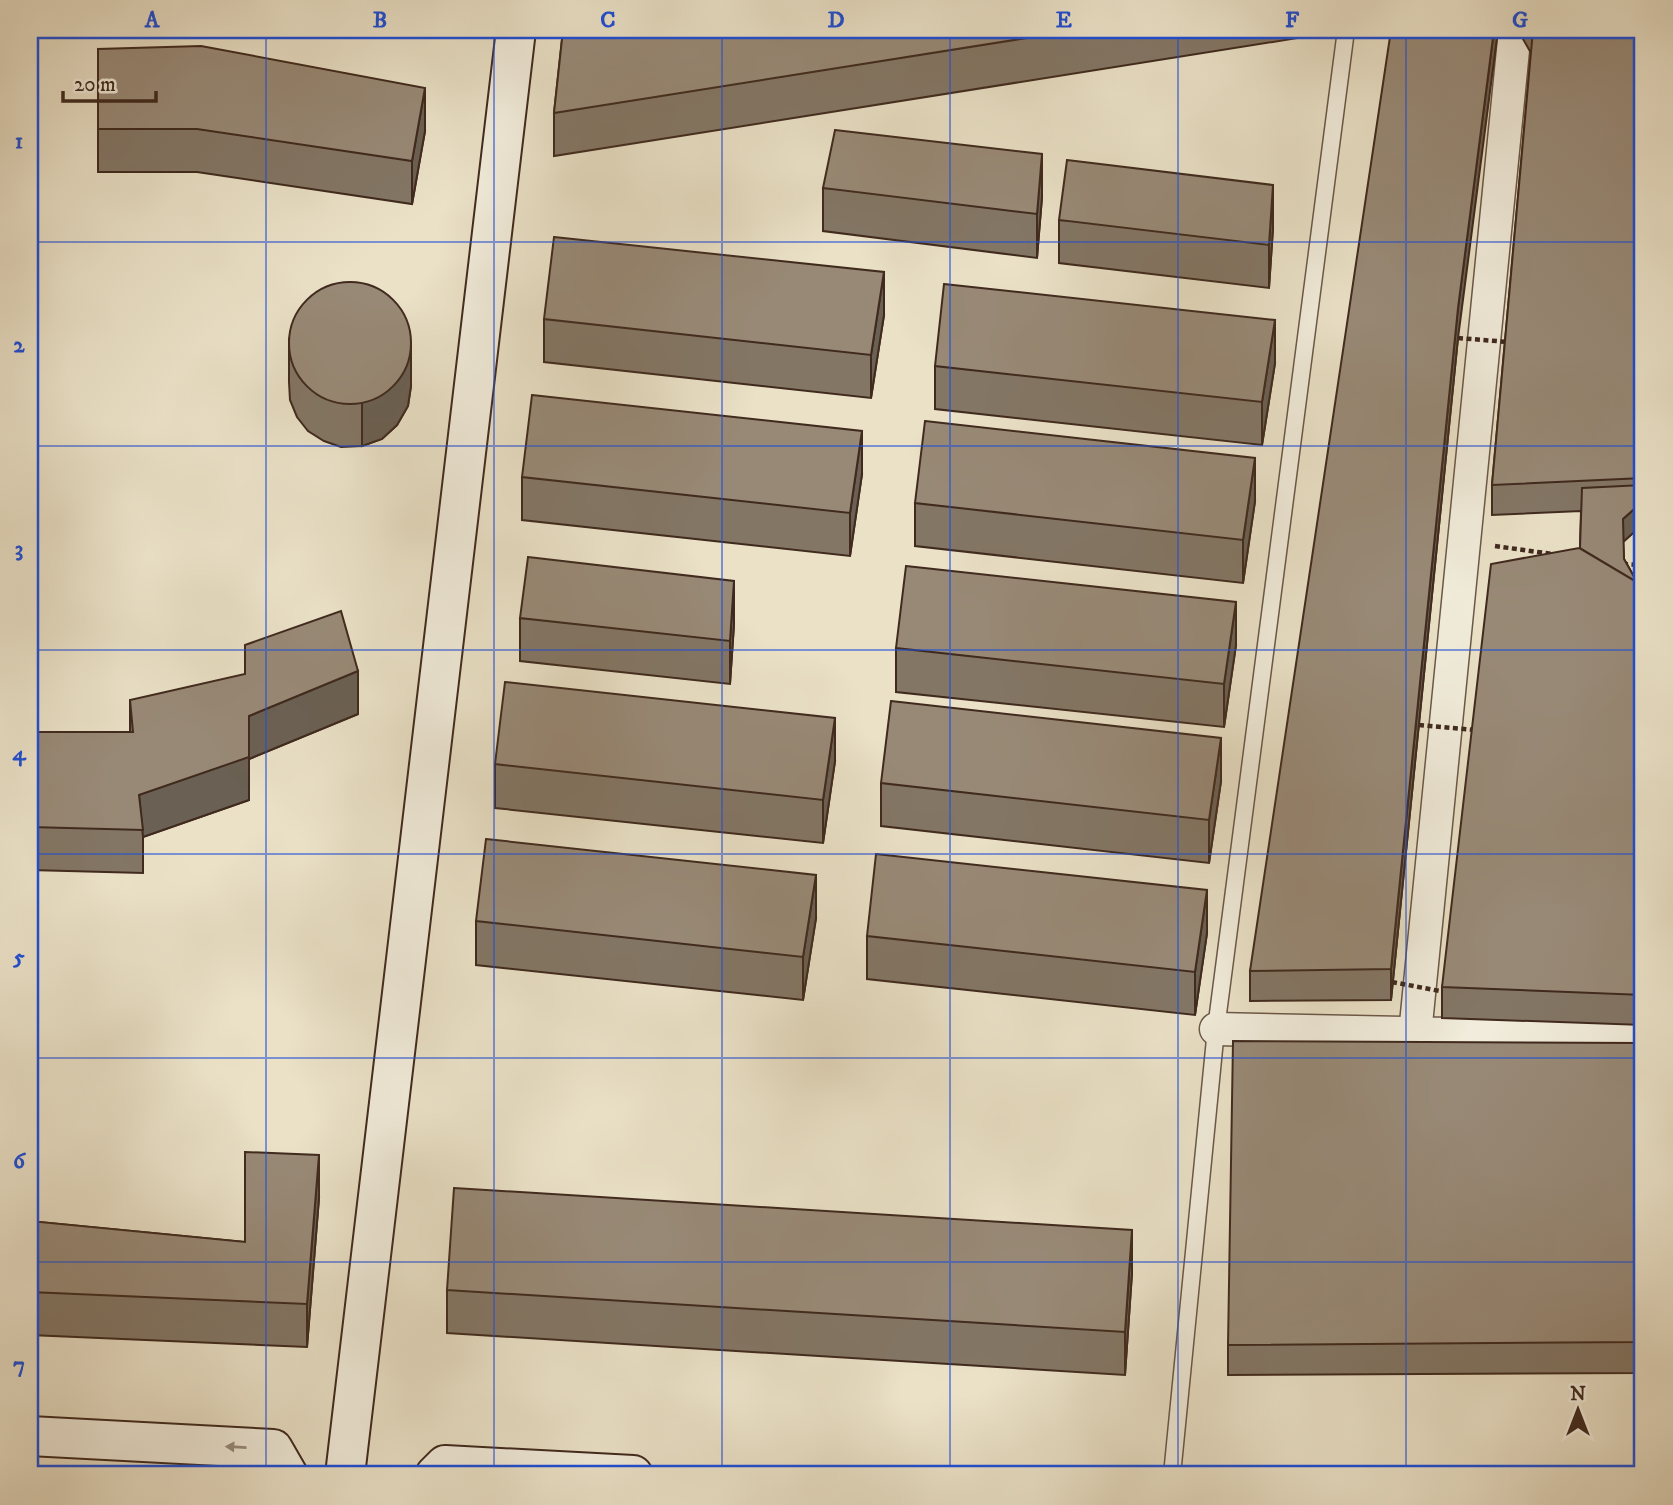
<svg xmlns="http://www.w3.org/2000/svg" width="1673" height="1505" viewBox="0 0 1673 1505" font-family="'IM FELL DW Pica',serif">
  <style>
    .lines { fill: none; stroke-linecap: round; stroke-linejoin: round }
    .lane-casing { stroke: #6a5848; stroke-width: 19 }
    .street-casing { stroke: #6a5848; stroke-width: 35 }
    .secondary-casing { stroke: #402a1e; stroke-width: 42 }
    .path { stroke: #402a1e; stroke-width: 4.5; stroke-dasharray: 5 3.5; stroke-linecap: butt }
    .lane { stroke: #f1ecdb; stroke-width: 16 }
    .street { stroke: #f1ecdb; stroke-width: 32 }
    .secondary { stroke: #f1ecdb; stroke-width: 38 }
    .path-bridge { stroke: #402a1e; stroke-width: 4.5; stroke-dasharray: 5 3.5; stroke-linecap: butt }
    .wall { fill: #837665; stroke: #402a1e; stroke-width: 2 }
    .shaded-wall { fill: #6a6053; stroke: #402a1e; stroke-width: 2 }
    .building { fill: #988976; stroke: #402a1e; stroke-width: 2 }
    .oneway { fill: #988b7c }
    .grid { fill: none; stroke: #1d4ed8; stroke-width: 2; stroke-opacity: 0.55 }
    .neatline { fill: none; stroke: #1d4ed8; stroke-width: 2.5 }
    .grid-label { font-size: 23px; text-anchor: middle; font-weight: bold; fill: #1d4ed8 }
  </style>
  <rect width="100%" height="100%" fill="#eae1c7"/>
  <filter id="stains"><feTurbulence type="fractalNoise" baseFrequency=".00286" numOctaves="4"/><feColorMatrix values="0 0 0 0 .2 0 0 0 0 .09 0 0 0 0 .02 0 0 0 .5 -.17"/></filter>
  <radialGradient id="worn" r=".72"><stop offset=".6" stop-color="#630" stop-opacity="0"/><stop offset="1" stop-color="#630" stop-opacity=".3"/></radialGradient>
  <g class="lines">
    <!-- lane casing -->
    <g class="lane-casing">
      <path id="lane" d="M1172,1475L1216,1029L1346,30"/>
    </g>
    <!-- street casing -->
    <g class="street-casing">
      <path id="street" d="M1216,1029L1643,1038
        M1415,1034L1515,30"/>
    </g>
    <!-- secondary casing -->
    <g class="secondary-casing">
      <path id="secondary" d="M30,1436L273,1449L288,1475
        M345,1475L516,30
        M435,1475L445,1465L633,1475"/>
    </g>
    <!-- path -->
    <path class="path" d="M1495,546L1552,554
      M1623,564L1643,565
      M1568,1469L1643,1473"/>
    <!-- lane -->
    <use href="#lane" class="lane"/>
    <!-- street -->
    <use href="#street" class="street"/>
    <!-- secondary -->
    <use href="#secondary" class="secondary"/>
    <!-- path-bridge -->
    <path class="path-bridge" d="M1458,338L1508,342
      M1419,725L1475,730
      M1392,982L1445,992"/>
  </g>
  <!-- wall -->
  <path class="wall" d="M563,30H1305L1304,37L554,156V113Z
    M1523,30H1643V524L1623,542L1624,559L1637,582L1643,586V1025L1442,1018V987L1580,548L1581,511L1492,515V485L1531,53L1523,39Z
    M98,49L425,131L412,204L197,172H98Z
    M823,188L1042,197L1037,258L823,231Z
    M1059,220L1273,228L1269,288L1059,263Z
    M884,315L871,398L544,362V319Z
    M1458,338L1391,1000L1250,1001V971Z
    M289,339L411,386L408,406L397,425L382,439L362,446L341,447L324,441L308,431L297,417L290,400L289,382Z
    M1275,363L1262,445L935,409V366Z
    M862,474L850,556L522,520V477Z
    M1255,501L1243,583L915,546V503Z
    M520,618L734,624L730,684L520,661Z
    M1236,645L1224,727L896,692V648Z
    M130,700L358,714L249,759V800L143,837V873L30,870V750L130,732Z
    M835,761L823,843L495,808V764Z
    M1221,781L1209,863L881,826V783Z
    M816,918L803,1000L476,965V921Z
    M1207,933L1195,1015L867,979V936Z
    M1643,1043V1373L1228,1375V1345Z
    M319,1198L307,1347L30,1335V1221L245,1242Z
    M1132,1273L1125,1375L447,1333V1290Z"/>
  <!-- shaded-wall -->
  <path class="shaded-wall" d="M1494,30H1498L1458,338L1391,1000V969L1458,308Z
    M425,88V131L412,204V161Z
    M1042,154V197L1037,258V214Z
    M1273,185V228L1269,288V245Z
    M884,272V315L871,398V355Z
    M1275,320V363L1262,445V402Z
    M411,343V386L408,406L397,425L382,439L362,446V403Z
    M862,431V474L850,556V513Z
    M1255,458V501L1243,583V540Z
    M1643,501V524L1623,542V519Z
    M734,581V624L730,684V641Z
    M1236,602V645L1224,727V684Z
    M358,671V714L249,759V800L143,837L139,795L249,716Z
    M835,718V761L823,843V800Z
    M1221,738V781L1209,863V820Z
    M816,875V918L803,1000V957Z
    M1207,890V933L1195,1015V972Z
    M319,1155V1198L307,1347V1304Z
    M1132,1230V1273L1125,1375V1332Z"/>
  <!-- building -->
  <path class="building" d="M563,30H1077L554,113Z
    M1391,30H1494L1458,308L1391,969L1250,971Z
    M1533,30H1643V478L1492,485Z
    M201,46L425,88L412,161L197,129H98V49Z
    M835,130L1042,154L1037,214L823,188Z
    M1067,160L1273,185L1269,245L1059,220Z
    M554,237L884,272L871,355L544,319Z
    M289 343a61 61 0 1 1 122 0a61 61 0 1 1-122 0Z
    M944,284L1275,320L1262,402L935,366Z
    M532,395L862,431L850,513L522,477Z
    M925,421L1255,458L1243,540L915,503Z
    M1643,485V501L1623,519L1624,559L1637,582L1580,548L1582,488Z
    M1579,548L1643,586V995L1442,987L1491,564Z
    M528,557L734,581L730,641L520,618Z
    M906,566L1236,602L1224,684L896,648Z
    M341,611L358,671L249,716V757L139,795L143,830L30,827V750L34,732H133L130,700L245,674V645Z
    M505,682L835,718L823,800L495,764Z
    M891,701L1221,738L1209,820L881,783Z
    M486,839L816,875L803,957L476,921Z
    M876,854L1207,890L1195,972L867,936Z
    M1233,1041L1643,1043V1342L1228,1345Z
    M245,1152L319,1155L307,1304L30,1292V1221L245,1242Z
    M454,1188L1132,1230L1125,1332L447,1290Z"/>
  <!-- one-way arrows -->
  <defs><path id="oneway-solid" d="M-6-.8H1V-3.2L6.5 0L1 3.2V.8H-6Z" transform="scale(1.75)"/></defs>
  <use class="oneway" href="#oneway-solid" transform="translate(236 1447) rotate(-177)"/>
  <!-- grid -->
  <path class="grid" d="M266,30V1475M494,30V1475M722,30V1475M950,30V1475M1178,30V1475M1406,30V1475M30,242H1643M30,446H1643M30,650H1643M30,854H1643M30,1058H1643M30,1262H1643"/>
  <!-- margin -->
  <rect width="1673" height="1505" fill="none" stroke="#eae1c7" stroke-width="77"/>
  <!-- north arrow -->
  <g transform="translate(1578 1410)" stroke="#f1ecdb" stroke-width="5" paint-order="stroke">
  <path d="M0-5L12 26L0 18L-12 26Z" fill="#402a1e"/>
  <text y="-10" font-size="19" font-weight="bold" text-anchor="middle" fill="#402a1e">N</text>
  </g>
  <!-- scale -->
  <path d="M63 91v10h93v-10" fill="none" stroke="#402a1e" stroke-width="3.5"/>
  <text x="74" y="91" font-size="21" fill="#402a1e" stroke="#f1ecdb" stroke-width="5" paint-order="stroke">20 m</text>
  <rect x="38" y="38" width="1596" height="1428" class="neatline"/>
  <g class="grid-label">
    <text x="152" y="27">A</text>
    <text x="380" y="27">B</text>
    <text x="608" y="27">C</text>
    <text x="836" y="27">D</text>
    <text x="1064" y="27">E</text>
    <text x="1292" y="27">F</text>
    <text x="1520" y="27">G</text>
    <text x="19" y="148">1</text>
    <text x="19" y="352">2</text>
    <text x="19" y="556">3</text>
    <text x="19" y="760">4</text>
    <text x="19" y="964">5</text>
    <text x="19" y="1168">6</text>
    <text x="19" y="1372">7</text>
  </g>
  <rect width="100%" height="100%" filter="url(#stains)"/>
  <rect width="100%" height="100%" fill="url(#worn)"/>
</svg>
